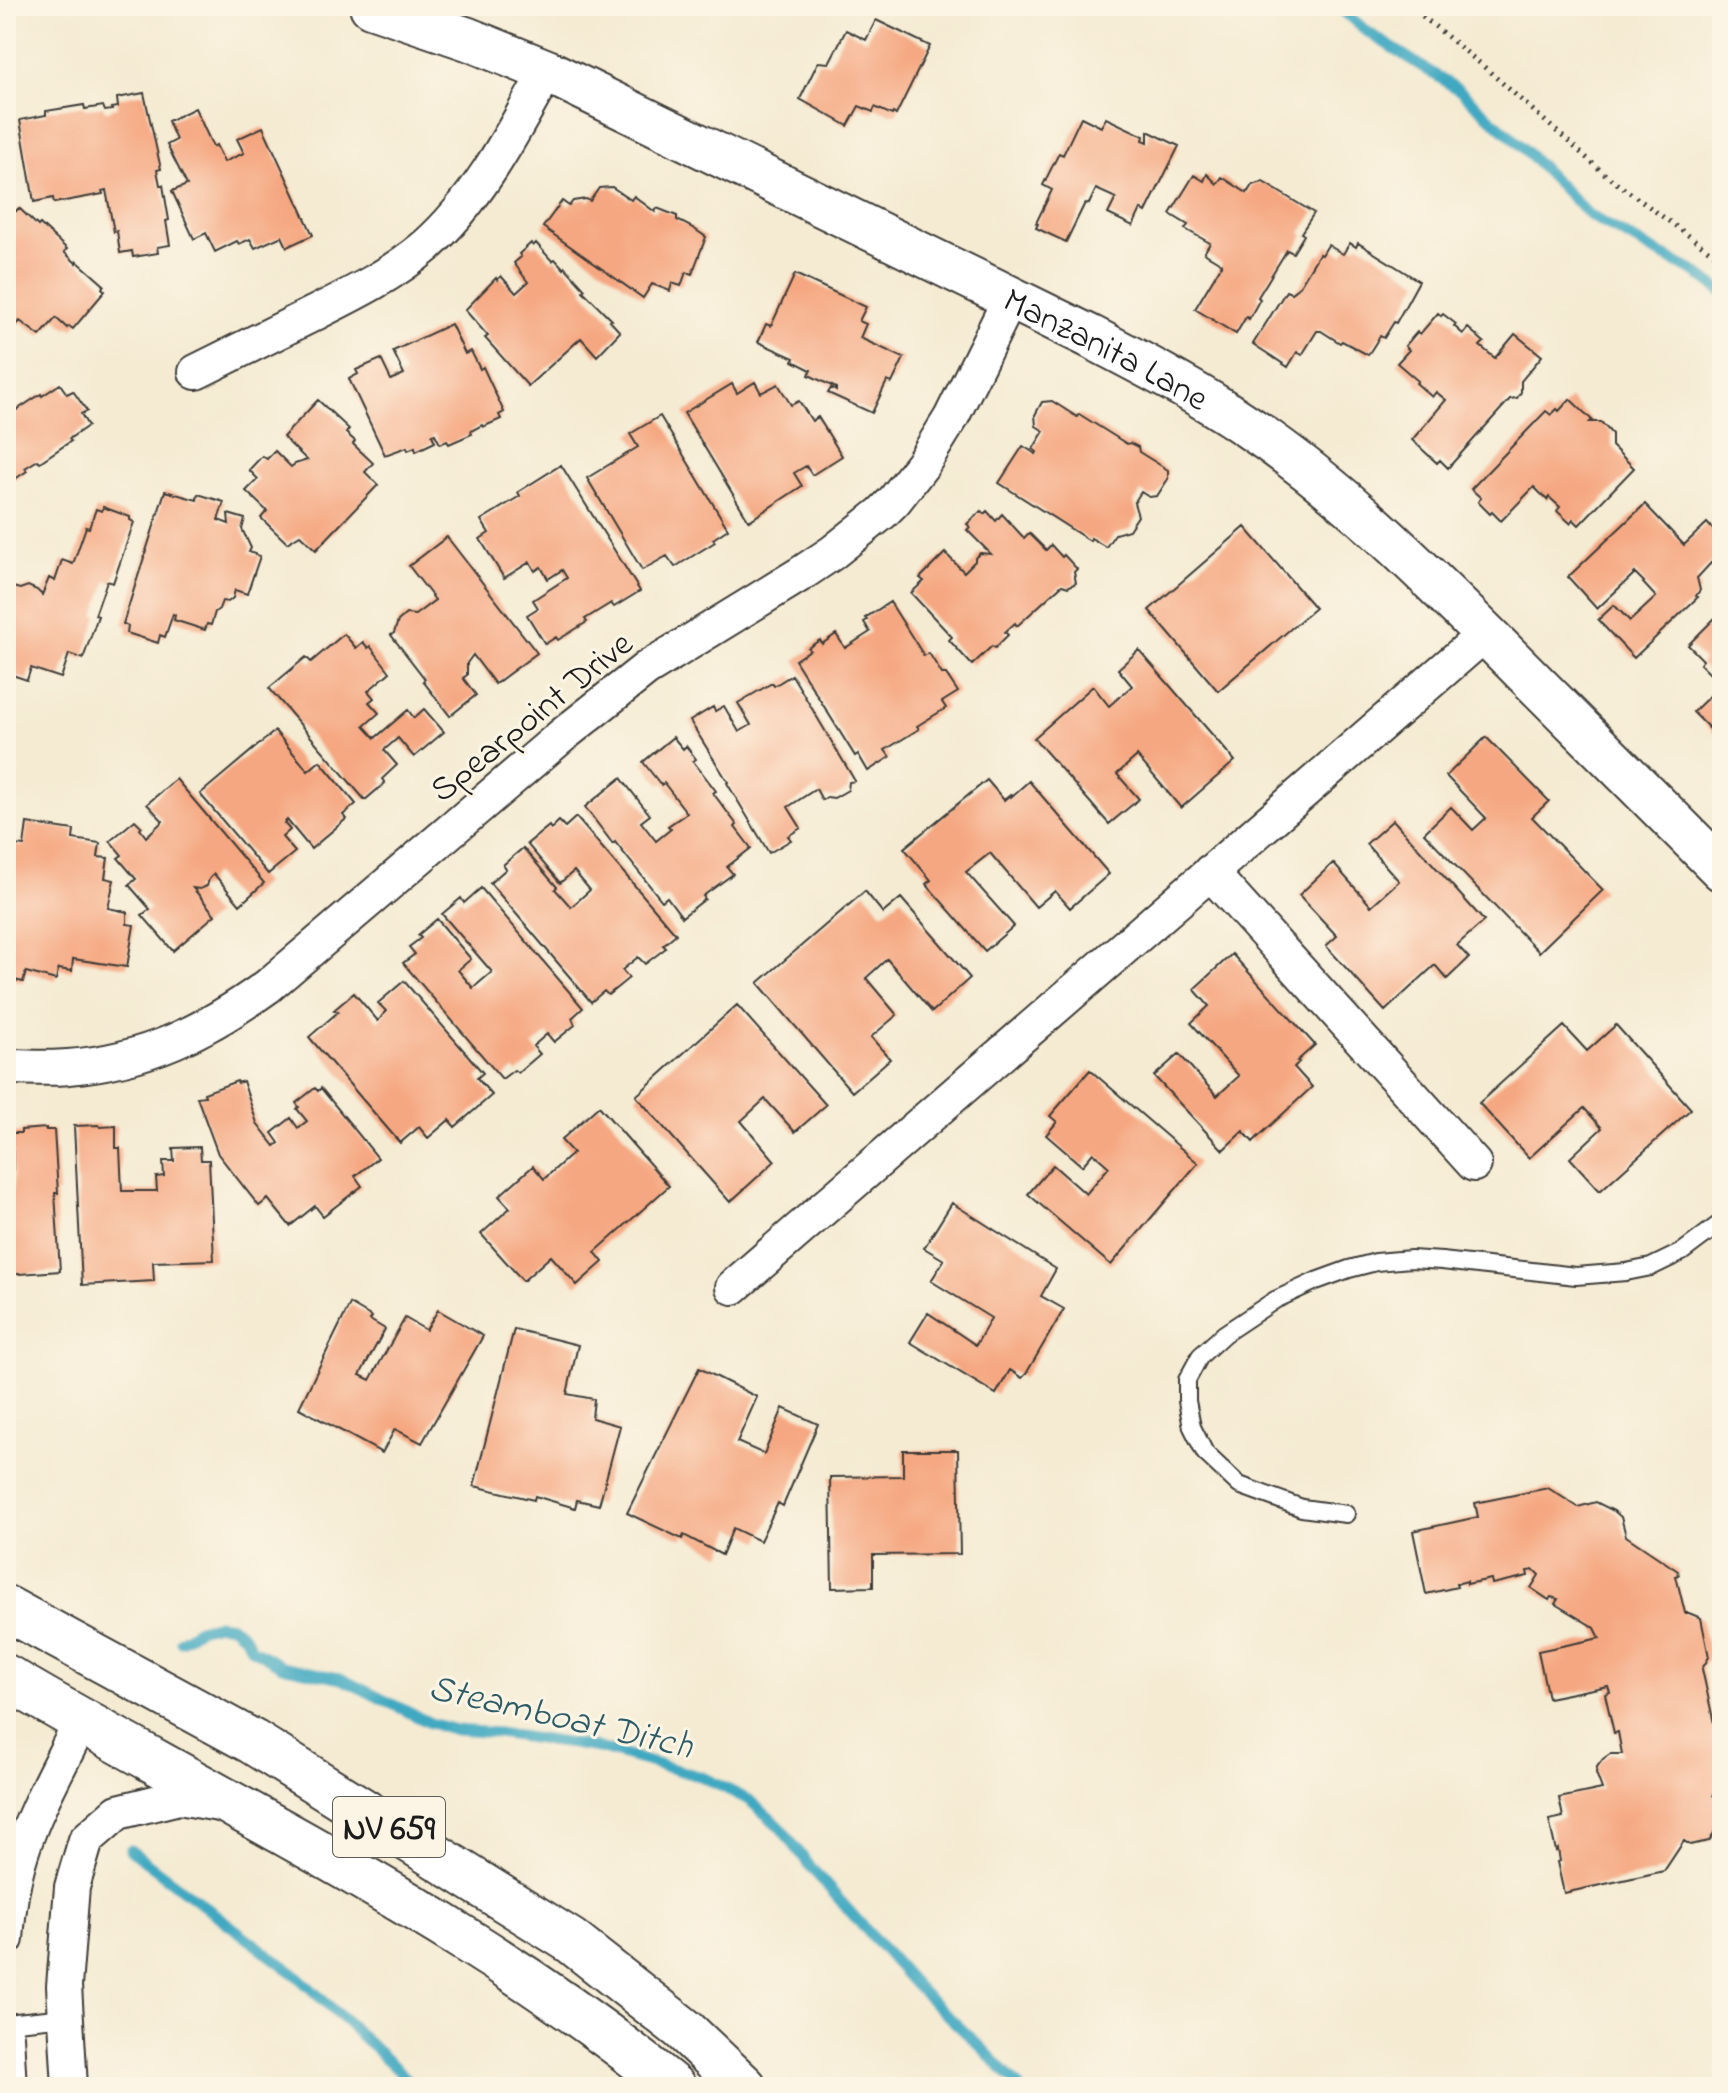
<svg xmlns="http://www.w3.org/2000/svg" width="1728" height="2093" viewBox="0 0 1728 2093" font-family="'Indie Flower',sans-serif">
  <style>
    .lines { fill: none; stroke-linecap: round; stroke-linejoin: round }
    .stream { stroke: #41a9c1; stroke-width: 11 }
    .building { fill: #f5a781 }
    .service-casing { stroke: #3d3b37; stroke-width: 20 }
    .minor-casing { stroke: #3d3b37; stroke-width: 38 }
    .tertiary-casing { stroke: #3d3b37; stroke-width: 46 }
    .primary-casing { stroke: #3d3b37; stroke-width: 48 }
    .path { stroke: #3d3b37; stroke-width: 5; stroke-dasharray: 2 6; stroke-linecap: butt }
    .service { stroke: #fff; stroke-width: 16 }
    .minor { stroke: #fff; stroke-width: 34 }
    .tertiary { stroke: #fff; stroke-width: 42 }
    .primary { stroke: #fff; stroke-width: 44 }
    .labels { text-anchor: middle; stroke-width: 6; stroke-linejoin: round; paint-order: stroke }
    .shield { fill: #fcf5e5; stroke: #5f5d58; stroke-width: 2 }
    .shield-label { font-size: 34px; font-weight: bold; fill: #1c1c1c }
    .street-label { font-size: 36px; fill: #1c1c1c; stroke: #fcf5e5 }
    .water-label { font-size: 38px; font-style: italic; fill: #2d5b66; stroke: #fcf5e5 }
  </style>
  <rect width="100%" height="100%" fill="#fcf5e5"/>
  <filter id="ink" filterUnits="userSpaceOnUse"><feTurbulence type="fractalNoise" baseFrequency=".0125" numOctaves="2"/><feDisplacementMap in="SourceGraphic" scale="16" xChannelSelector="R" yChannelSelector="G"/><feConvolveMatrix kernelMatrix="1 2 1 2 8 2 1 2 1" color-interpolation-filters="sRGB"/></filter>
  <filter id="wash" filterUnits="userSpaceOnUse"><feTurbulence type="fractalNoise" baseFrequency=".006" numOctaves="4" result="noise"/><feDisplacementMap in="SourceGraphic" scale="32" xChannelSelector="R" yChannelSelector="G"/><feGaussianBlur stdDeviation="1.8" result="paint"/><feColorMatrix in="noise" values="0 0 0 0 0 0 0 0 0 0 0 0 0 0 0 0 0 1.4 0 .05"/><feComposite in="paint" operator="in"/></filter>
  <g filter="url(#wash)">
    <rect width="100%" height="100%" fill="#f5ebd3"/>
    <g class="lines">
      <!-- stream -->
      <path class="stream" d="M1337,6L1369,33L1459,90L1512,137L1589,215L1650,249L1697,273L1722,292
        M181,1641L198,1629L218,1624L232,1626L246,1638L252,1649L282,1666L342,1679L430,1723L456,1730L498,1733L599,1748L702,1777L749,1800L780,1827L813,1870L918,1988L982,2048L1019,2087
        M130,1850L296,1975L416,2087"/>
    </g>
    <g id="blocks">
      <!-- building -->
      <path class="building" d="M876,20L930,46L896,115L893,113L892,115L875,107L873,112L859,106L848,126L800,99L818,62L829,63L846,30L866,40Z
        M144,93L161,169L157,170L160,185H163L169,220L166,221L170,245L157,247L158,253L133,257L132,251L120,253L117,231L114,232L106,190L102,191L103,194L54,203L53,198L34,202L20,120L46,115V111L84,105L85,109L103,106L105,111L112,110L111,108L118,107L117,98Z
        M195,108L213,147L216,145L224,162L244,153L237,139L263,127L313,235L287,247L282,236L255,248L250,239L239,244L237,241L215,252L206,233L194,239L172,191L187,185L167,145L176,140L168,121Z
        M1081,117L1101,127L1106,118L1144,136L1143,140L1148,142V131L1179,146L1146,212L1141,209L1133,226L1108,214L1116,198L1096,189L1089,204L1085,203L1066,242L1036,228L1038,224L1036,223L1052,190L1043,185L1059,153L1063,155Z
        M1207,174L1217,184L1222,177L1247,193L1252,185L1263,182L1314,213L1301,233L1304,235L1293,253L1287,250L1258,297L1260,299L1249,319L1246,317L1236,334L1195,309L1222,264L1204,253L1210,243L1185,229L1188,225L1170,214L1194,175L1204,181Z
        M612,187L631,200L634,196L655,212L657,208L677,216V220L693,228L706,237L692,274L686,272L681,286L672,283L670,291L652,284L643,298L543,227L562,201L569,206L573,201L586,199L590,201L599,188Z
        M19,208L38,226L40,224L67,249L64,252L76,263L77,261L104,285L102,288L105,291L73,329L69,326L67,328L56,318L40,336L20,321L6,337V221Z
        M531,243L533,246L536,243L552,261L555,259L564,269L565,267L585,289L583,291L612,320L610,321L620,332L597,356L581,338L528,386L485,338L488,336L465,310L496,278L497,280L501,276L516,293L528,282L514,263L521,257L519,254Z
        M1350,243L1356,247L1358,243L1419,281L1396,323L1394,322L1384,338L1380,336L1368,355L1342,341L1340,343L1321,331H1317L1302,355L1297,352L1288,367L1253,344L1286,291L1291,293L1299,287L1319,254L1322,255L1328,245L1343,254Z
        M795,274L866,307L859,321L866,324L860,338L904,358L892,383L887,381L872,413L828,393L831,388L836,391V388L809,375L811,370L793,361L794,358L758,342L766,324L771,326Z
        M1438,313L1441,316L1443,314L1456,324L1454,326L1463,334L1468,328L1484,342L1480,346L1495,358L1515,334L1542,356L1521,381V392L1517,398L1510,399L1448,468L1440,460L1437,463L1412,440L1446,400L1436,392L1432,397L1416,383L1418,381L1397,363L1409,350L1405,346L1417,332L1420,334Z
        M451,324L465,354L471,351L480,369L483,367L504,412L499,415L501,419L483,427L482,425L471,431L472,434L449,444L447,441L440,444L435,434L432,435L435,442L416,451L415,447L408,450L407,447L385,455L349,379L358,374L356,370L381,359L391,380L404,374L393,351Z
        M755,382L761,393L778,384L791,405L799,401L812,421L818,417L842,456L812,475L806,466L794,473L802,486L749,521L684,413L732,384L737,393Z
        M60,384L67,394L73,391L87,411L81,414L88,426L69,439L71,441L40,462L38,460L25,468L27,471L6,485V417L41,394L42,396Z
        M1570,399L1592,420L1590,422H1601L1612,434V446L1634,468L1579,525L1573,519L1570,523L1557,511L1560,507L1549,497L1547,500L1534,487L1501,521L1492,512L1490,514L1478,502L1481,498L1471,489L1546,411L1551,415L1557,409L1559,411Z
        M318,400L349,429L346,433L355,441L353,444L373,463L365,472L378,485L316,550L300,535L287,543L261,518L267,511L246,491L258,479L249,470L262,456L267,459L275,451L291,467L295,464L307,460L283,437Z
        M1052,401L1077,417L1079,414L1127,444L1130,443L1138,447L1139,452L1168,470V479L1157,496L1149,497L1141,492L1134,503L1138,516L1129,530L1115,534L1106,547L1091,538L1090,541L999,483L1023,446L1036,454L1037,452L1033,449L1044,431L1036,426L1035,415L1042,402Z
        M660,416L728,529L713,539L715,542L675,567L667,556L642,570L587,478L638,447L630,434Z
        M561,465L640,591L614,607L611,603L585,619L587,622L558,640L556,637L545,644L527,615L538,608L533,600L567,578L562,570L548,579L541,567L535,571L530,562L504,578L480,539L489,533L481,520L520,496L518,492Z
        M165,491L197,500L198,494L224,502L218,520L229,524L228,514L245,519L242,529L251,548L249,552L260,556L247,594L235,590L233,598L228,602L222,601L219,609L215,612L211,625L207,624L205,630L174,620L175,615L173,614L165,637L160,635L158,643L127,633L128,626L123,624Z
        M1645,504L1684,545L1707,523L1722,539V551L1697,578L1700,590L1696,596L1698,597L1634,658L1598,620L1614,605L1630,621L1656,597L1643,583L1644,582L1635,573L1597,609L1568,577Z
        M103,507L130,517V520L134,522L113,583L107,581L95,615L98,616L83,659L69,654L61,678L31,668L27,680L6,673V585L20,589L28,586L37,590L42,595L49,578L55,581L62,560L73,564L86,527L89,528L96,509L102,511Z
        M981,511L984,514L987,511L996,521L1002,514L1024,538L1029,533L1046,550L1051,545L1062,557L1064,555L1077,569L1074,572L1076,583L1068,587L1062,585L1017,626L1015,623L1005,632L1008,635L995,648L992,646L972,665L949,640L952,637L911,593L924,581L920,578L945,553L964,572L975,561V558L980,553L991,554L967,530L970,527L967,524Z
        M1245,527L1315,608L1218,691L1149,610Z
        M447,537L537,653L495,684L473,655L467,663V675L463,678L476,695L450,716L423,681L425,679L391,635L394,633L398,621L406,614L415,615L435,600L409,566Z
        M890,602L924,656L929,653L942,674H946L958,692L942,702L946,708L917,726L919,729L885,750L890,757L868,771L858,754L855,756L795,660L810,650L808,648L820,640L822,644L836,634L845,648L870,632L864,622L867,620L865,618Z
        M1722,611V741L1693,712L1721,685L1700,664L1703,660L1688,645Z
        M344,634L356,648L363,642L368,648L370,646L390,672L368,691L374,698L369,702L379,713L364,726L375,738L408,710L414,718L424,709L444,732L414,757L398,738L384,750L397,765L382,779L385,783L365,800L269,688L306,657L311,662Z
        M1139,650L1235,761L1181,808L1137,756L1117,774L1139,799L1109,824L1034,738L1093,686L1109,706L1132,686L1118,669Z
        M792,675L855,781L849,782L848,790L834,798L827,797L822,800L816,789L788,807L801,828L788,836L791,840L769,853L727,783L728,782L690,721L713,707L715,711L724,706L739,732L751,725L738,703L772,683L774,686Z
        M275,731L308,771L320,761L356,804L343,815L346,819L311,849L287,820L284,823L290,830L282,837L295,852L268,874L200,794Z
        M673,737L683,749L686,746L696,759L693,761L716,791L713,793L737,825L735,827L751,848L727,867L733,874L703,896L705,899L682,917L667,897L662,901L615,842L613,844L585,807L621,778L650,815L641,822L656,841L671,829L668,826L687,813L664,783L661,785L643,762Z
        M1486,737L1549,801L1532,817L1603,890L1539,952L1424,833L1451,807L1473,830L1486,818L1446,776Z
        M176,779L264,883L240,905L214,874L209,879L207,886L200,889L193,888L215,915L173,951L142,915L150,909L129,885L136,879L118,858L122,855L110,841L135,820L142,827L140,829L146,837L163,821L147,804Z
        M987,780L1004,800L1010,795L1011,797L1029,781L1109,874L1070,908L1055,891L1036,907L990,853L966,872L1014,926L985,951L926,884L931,880L904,848Z
        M576,817L676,934L663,945L666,948L645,964L638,957L622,970L629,978L608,995L604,991L591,1002L490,883L506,869L503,865L523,848L557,887L555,889L571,907L590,890L574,871L560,883L527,844L549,826L551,829L559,821L565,827Z
        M1393,820L1484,921L1457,945L1469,958L1447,979L1435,965L1385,1011L1326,946L1337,936L1299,895L1333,863L1371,906L1399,881L1366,844Z
        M27,823L74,830L73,839L100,843L98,857L108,858L105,878L114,880L108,908L127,912V924L134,925L127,967L73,959L72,971L58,969L56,980L26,972L23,982L6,978V902L15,845L24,846Z
        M481,888L583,1008L572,1018L575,1025L554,1042L547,1034L533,1046L540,1054L518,1073L514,1070L502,1079L403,963L415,954L409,947L421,938L418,935L437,919L471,959L458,970L473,988L492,972L442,914L461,898L464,903Z
        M865,891L883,913L901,898L970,978L932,1012L887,959L866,978L897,1015L871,1037L890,1059L852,1092L758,983Z
        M1232,954L1315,1045L1297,1061L1299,1062L1294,1067L1312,1087L1257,1138L1253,1142L1243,1131L1223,1150L1154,1076L1179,1054L1217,1096L1239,1076L1191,1023L1209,1006L1194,989Z
        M404,981L483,1073L477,1078L492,1095L455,1127L449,1120L428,1138L419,1127L400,1143L309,1037L338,1012L334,1010L354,993L378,1021L386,1011L378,1003Z
        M737,1005L826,1105L795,1132L765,1099L741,1121L775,1161L730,1202L636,1096Z
        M1616,1025L1691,1109L1600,1191L1570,1158L1602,1128L1584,1108L1529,1158L1479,1103L1564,1026L1587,1051Z
        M1090,1070L1198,1163L1111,1265L1028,1194L1053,1165L1086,1194L1109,1167L1093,1153L1082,1166L1046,1135L1057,1122L1050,1116Z
        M237,1081L238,1083L243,1081L257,1123L275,1146L279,1143L272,1133L291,1118L298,1128L307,1121L297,1109L299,1107L296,1103L315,1088L318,1091L321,1088L378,1158L355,1176L362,1186L323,1216L315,1206L290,1226L268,1199L259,1206L218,1154L197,1097L205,1096L204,1093Z
        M599,1106L669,1186L595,1252L603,1262L577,1285L551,1256L523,1281L481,1234L510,1208L499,1196L533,1166L544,1179L573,1153L561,1140Z
        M99,1125L100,1127L116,1126V1148H120L122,1191H157L156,1177L164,1176L163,1161H174L173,1148L200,1147L201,1160H209L214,1260L153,1262L154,1281L82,1285L74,1126Z
        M46,1128V1130H54L58,1193H55L60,1271L6,1275V1192L13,1191L12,1133H21V1130Z
        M952,1203L1056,1269L1041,1296L1064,1309L1026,1374L1022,1378L1010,1370L996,1394L910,1342L928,1313L976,1345L991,1318L931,1281L944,1260L924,1248Z
        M350,1304L372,1317L370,1320L385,1329L360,1375L370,1380L405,1318L426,1330L438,1310L483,1336L422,1443L395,1429L382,1453L299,1408Z
        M514,1329L578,1345L567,1394L594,1399L592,1418L620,1426L599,1505L577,1500L575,1508L535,1496L534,1500L474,1486Z
        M699,1368L757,1397L737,1442L764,1454L783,1408L818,1424L783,1506L778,1503L760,1541L733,1528L722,1555L684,1535L682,1539L627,1513Z
        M903,1450H958L960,1554L873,1555V1587L832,1588L830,1477L903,1476Z
        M1548,1488L1578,1507L1596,1502L1614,1511L1621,1517L1626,1536L1678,1571L1679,1575L1676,1576L1685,1613H1689L1701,1618L1709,1657L1702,1669L1722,1760V1783L1713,1796L1719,1800L1722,1820L1709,1841L1690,1845L1684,1841L1664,1871L1564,1893L1557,1862L1560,1861L1558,1849L1556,1851L1549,1820L1563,1817L1559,1798L1602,1789L1596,1773L1597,1767L1603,1759L1610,1754H1622L1618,1732L1614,1733L1605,1694L1610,1692L1608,1686L1548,1698L1538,1651L1600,1638L1595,1628L1555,1604L1558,1599L1551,1597L1549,1600L1531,1588L1539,1575L1534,1570L1527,1571L1528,1576L1492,1584L1491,1579L1467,1584V1581L1456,1584L1457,1587L1426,1594L1413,1531L1478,1517L1475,1503Z"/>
    </g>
  </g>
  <g filter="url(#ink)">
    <use href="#blocks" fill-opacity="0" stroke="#3d3b37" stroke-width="2"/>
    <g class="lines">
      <!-- service casing -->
      <g class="service-casing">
        <path id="service" d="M1346,1514L1302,1508L1239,1485L1205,1453L1192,1427L1187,1401V1380L1200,1356L1224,1334L1275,1300L1316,1281L1349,1269L1376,1262L1411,1259L1442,1261L1576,1276L1626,1272L1651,1267L1682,1252L1722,1222
          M6,2023L66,2017"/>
      </g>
      <!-- minor casing -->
      <g class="minor-casing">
        <path id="minor" d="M196,372C235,353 273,334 311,315C351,295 392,275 426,246C479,199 513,132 547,71
          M1210,872L1474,1164
          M6,1067C26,1067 48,1069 68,1067C146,1061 206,1031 268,986L564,734L646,669L799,575L832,553L882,513L894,501L922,465L951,418L1011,297
          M733,1287L1485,634
          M6,1939C8,1910 12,1881 21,1853C35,1808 60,1765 81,1722
          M6,2036L9,2087
          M70,2087L64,1986L72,1887L86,1840L118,1812L179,1797L219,1804"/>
      </g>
      <!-- tertiary casing -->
      <g class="tertiary-casing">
        <g id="tertiary">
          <path id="s1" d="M371,6L468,39L547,71L1089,336C1143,364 1197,392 1247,426C1340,488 1420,568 1498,646C1573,721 1647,795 1722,870"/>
        </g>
      </g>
      <!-- primary casing -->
      <g class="primary-casing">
        <path id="primary" d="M6,1608L253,1742L571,1941L683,2029L744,2087
          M6,1677C83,1723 161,1764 239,1808C390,1891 540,1978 673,2087"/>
      </g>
      <!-- path -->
      <path class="path" d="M1410,6L1482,65L1607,176L1722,260"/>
      <!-- service -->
      <use href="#service" class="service"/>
      <!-- minor -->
      <use href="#minor" class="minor"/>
      <!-- tertiary -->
      <use href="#tertiary" class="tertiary"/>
      <!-- primary -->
      <use href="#primary" class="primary"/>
    </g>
  </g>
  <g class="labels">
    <!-- shield labels -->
    <rect class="shield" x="333" y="1797" width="112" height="60" rx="6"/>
    <g class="shield-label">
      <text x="389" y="1839">NV 659</text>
    </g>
    <!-- street labels -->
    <g class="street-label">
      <text dy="13" stroke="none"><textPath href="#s1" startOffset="812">Manzanita Lane</textPath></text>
      <text transform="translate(530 715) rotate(-39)" y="13">Spearpoint Drive</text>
    </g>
    <!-- water labels -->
    <g class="water-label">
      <text transform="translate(561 1715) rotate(13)" y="13">Steamboat Ditch</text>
    </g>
  </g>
  <!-- margin -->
  <rect width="1728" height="2093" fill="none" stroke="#fcf5e5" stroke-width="32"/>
</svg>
